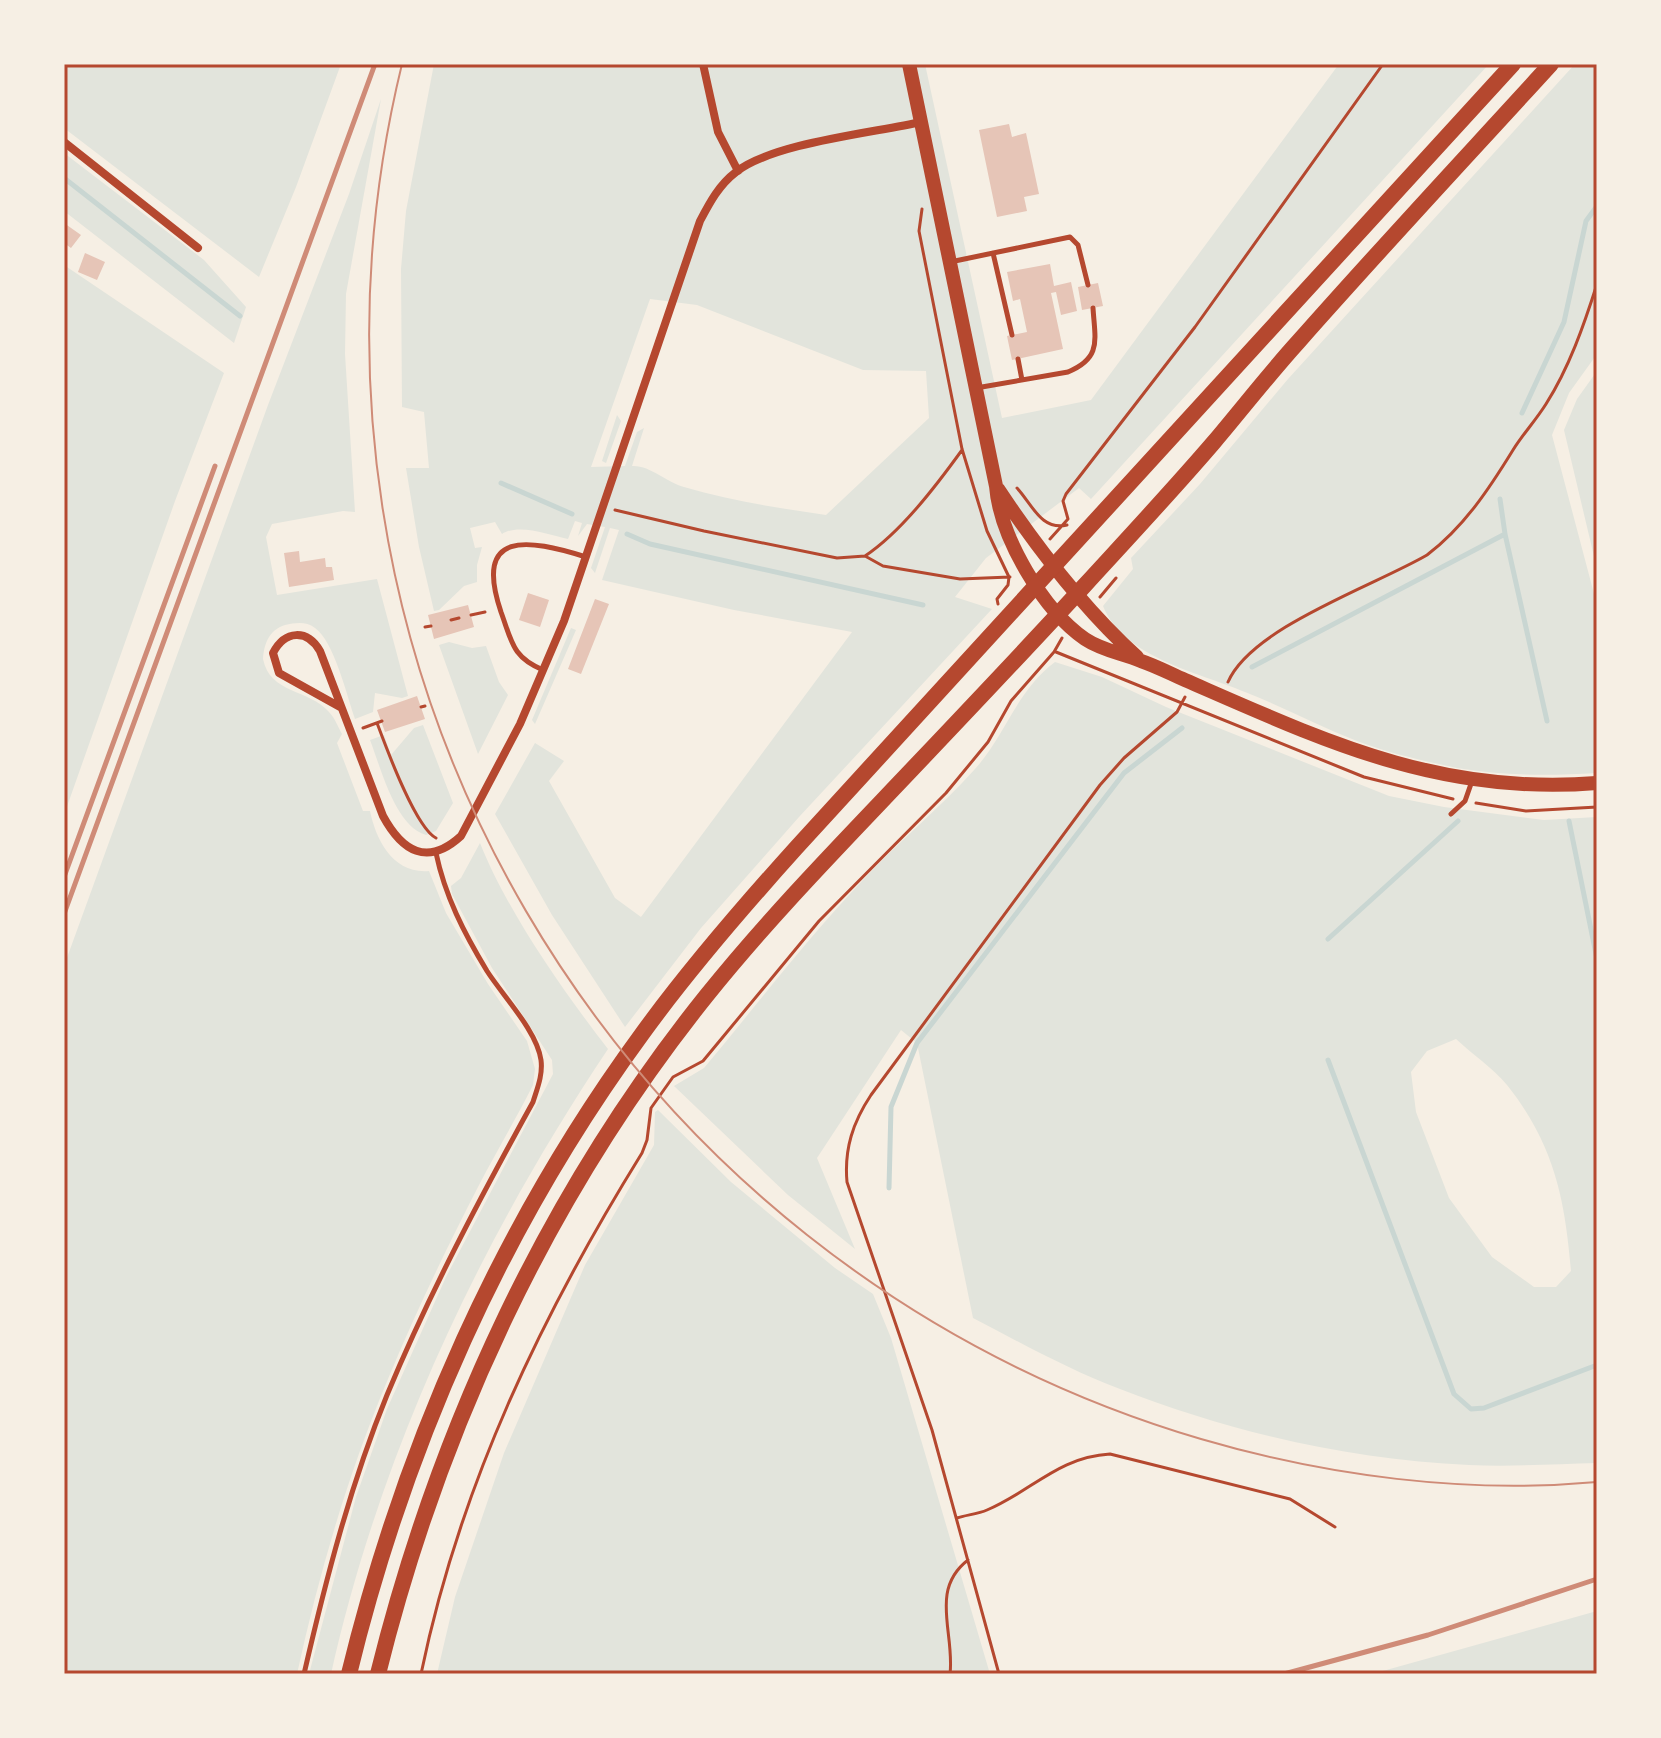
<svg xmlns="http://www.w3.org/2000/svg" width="1661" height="1738" viewBox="0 0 1661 1738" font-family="'Times New Roman',serif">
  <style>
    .green { fill: #e2e4dc; fill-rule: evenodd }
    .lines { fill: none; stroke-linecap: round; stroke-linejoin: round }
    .stream { stroke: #c9d6d2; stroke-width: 5 }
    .building { fill: #e6c5b7 }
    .path { stroke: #b5482f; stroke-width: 3 }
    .service { stroke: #b5482f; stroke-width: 5 }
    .minor { stroke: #b5482f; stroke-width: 8 }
    .tertiary { stroke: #b5482f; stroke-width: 14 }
    .primary { stroke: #b5482f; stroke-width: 16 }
    .tram { stroke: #cf8b77; stroke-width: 2 }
    .rail { stroke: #cf8b77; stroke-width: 5 }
    .neatline { fill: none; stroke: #b5482f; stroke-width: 3 }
  </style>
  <rect width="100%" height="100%" fill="#f6efe4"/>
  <!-- green -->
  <path class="green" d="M64,64H341L296,187L259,277L64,128Z
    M434,64H925L1002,418L1091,400L1339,64H1489L1091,499L1079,488L986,558L955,597L992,609L799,817L701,928L625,1027L552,915L495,814L535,743L564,761L549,781L615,898L641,917L852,632L734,610L602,580L619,530L610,528L595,573L591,568L605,527L587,524L578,536L582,523L575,521L568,539C549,535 519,523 502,534L495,522L470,528L475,548L482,547L477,565V582L464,586L439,610L434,611L419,547L406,468H429L424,412L402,407L401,269L406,211ZM650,299L697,305L863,370L926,371L929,418L826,515C778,508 731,501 684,487C666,482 650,465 632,466L644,428L637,432L625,466L591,467Z
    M1575,64H1597V354L1569,393L1552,435L1597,605V773C1550,776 1504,776 1457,768C1424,761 1388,753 1357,741C1319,726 1283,707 1245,692C1198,672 1124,658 1103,606L1133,569L1131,558L1200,484L1288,379Z
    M381,99L346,294L345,354L355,512L343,511L272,524L266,537L277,595L377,579L408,696L402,698L375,693L373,712L355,719C347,696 334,641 315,628C306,621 295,623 285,625C269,630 264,644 263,659C270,694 309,689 329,712C335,718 338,727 342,734L337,743L363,811H370C376,840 393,874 429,871L446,913L488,984L527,1041L535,1069L533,1085C516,1119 496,1152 478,1187C446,1249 415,1314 388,1379C348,1474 319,1573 297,1674H64V966L268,405L349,194Z
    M64,153L204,260L246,307L234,343L64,211Z
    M64,265L224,373L175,501L64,815Z
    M1597,371V569L1564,430L1577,399Z
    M617,415L621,421L606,463L602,461Z
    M571,628L576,630L535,724L532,720Z
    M449,642L472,648L486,646L499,682L508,695L478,754L439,645Z
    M1055,662L1102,677L1166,707L1389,796L1444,807L1544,820L1597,817V1463C1555,1464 1512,1467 1469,1465C1351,1460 1230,1432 1120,1389C1069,1370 1021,1343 973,1318L917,1043L901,1030L817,1158L855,1249L788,1195L674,1086L704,1068C756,1006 806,940 862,881C898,842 939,809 975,769C1005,736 1017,690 1055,662ZM1456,1039C1472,1054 1493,1068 1507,1085C1554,1144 1565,1199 1571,1271L1556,1287H1534L1492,1257L1449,1198L1416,1112L1411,1072L1427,1051Z
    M423,725L453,803L436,831L426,835C395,826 381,768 370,740L384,735L391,755L414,728Z
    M480,843C507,911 563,991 608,1049C481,1239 381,1450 331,1674H309L356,1497L387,1409L446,1277L553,1074L552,1060L492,968L452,894L451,886L461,878Z
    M658,1110L731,1182L835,1268L873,1294L891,1338L990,1674H437L455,1597L504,1453L585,1265L654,1145L655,1112Z
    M1597,1611V1674H1372Z"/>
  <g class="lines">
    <!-- stream -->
    <path class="stream" d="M64,178L240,316
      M1522,413L1564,322L1586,221L1597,206
      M501,483L572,514
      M1500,499L1505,534L1547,721
      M627,534L650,544L923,605
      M1252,667L1505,534
      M1569,821L1597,959
      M1328,939L1458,821
      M1328,1060L1454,1394L1471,1409L1484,1408L1597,1365
      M889,1188L891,1107L917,1043L1124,773L1182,728"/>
  </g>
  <!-- building -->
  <path class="building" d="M1009,124L1012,137L1026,133L1039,194L1024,197L1027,211L997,217L979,130Z
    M64,223L81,235L71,248L64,243Z
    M85,253L105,262L97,280L78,272Z
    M1050,264L1054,286L1071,282L1077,311L1061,315L1056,292L1051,293L1063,349L1012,360L1007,336L1027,332L1020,299L1013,301L1007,272Z
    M1098,283L1103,306L1082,310L1078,287Z
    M299,551L300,562L325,558L326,567H332L334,580L289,587L284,553Z
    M528,593L549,600L540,627L519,620Z
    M595,599L609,604L581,674L568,669Z
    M468,605L474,627L434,639L428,615Z
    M417,696L425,719L385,732L377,710Z"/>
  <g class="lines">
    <!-- path -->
    <path class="path" d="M922,209L919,231L962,449L987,531L1009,577L1008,585L997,599L998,604
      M1017,488C1032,504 1041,531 1067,525
      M615,510L704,531L837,558L865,556L883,566L960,579L1010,577
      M1050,539L1068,519L1063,501L1066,494L1195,327L1383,64
      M865,556C901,532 936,486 962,450
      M1100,597L1116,578
      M471,615L485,612
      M451,620L459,618
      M425,627L431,626
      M1056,652L1364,777L1453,799
      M1228,682C1252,627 1374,586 1427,555C1464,527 1489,489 1513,450C1523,434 1536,420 1546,404C1569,368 1584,325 1597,284
      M421,707L425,706
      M377,723C386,747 415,827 436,838
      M363,728L382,721
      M1476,803L1526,811L1597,807
      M957,1518C966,1515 978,1514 987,1510C1032,1491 1058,1457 1110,1454L1290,1499L1335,1527
      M421,1674C460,1485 541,1316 642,1153L647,1140L651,1108L673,1077L703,1061L819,921L946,793L988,742L1011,701L1054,652L1062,638
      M950,1674C955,1633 929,1590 968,1560
      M999,1674L932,1430L847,1182C844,1149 853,1122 871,1095L1100,785L1124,758L1177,712L1185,697"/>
    <!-- service -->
    <path class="service" d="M993,253L1012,335
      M950,262L1070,237L1078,245L1088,285
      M1018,359L1022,380
      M976,388L1068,372C1102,358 1095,340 1093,308
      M543,670C512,657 512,642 501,612C473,529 528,539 586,557
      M1451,814L1465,801L1472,781
      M304,1674C326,1579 350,1486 387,1395C429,1294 480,1198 533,1102C537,1089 543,1075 541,1060C537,1031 503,996 487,971C464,933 445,896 436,853"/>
    <!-- minor -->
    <path class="minor" d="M703,64L718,132L738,171
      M64,142L198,248
      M340,707L279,673L273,653C285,630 307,629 320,651L383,816C402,851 427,867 461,836L520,724L564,621L700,221C710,202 719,185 736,172C773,143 872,133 921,122"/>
    <!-- tertiary -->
    <path class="tertiary" d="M909,64L996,486C1000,537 1043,610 1085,639C1103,651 1122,653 1141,661C1156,666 1171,674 1185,680C1325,741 1440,796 1597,783
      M998,489C1038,549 1083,608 1137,657"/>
    <!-- primary -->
    <path class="primary" d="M349,1674C405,1444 502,1225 642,1034C689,969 742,908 796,848L1513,64
      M378,1674C439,1428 548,1193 707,995C773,913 846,839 918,763C974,704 1030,645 1085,585C1128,538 1172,491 1214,442C1242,409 1269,374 1299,341C1381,248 1467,156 1551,64"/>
    <!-- tram -->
    <path class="tram" d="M402,64C256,663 612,1265 1201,1439C1327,1476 1465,1494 1597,1482"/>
    <!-- rail -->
    <path class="rail" d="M64,877L215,466
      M64,914L375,64
      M1284,1674L1428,1635L1597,1579"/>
  </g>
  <!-- border -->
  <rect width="1661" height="1738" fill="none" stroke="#f6efe4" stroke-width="132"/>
  <rect x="66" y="66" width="1529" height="1606" class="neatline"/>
</svg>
